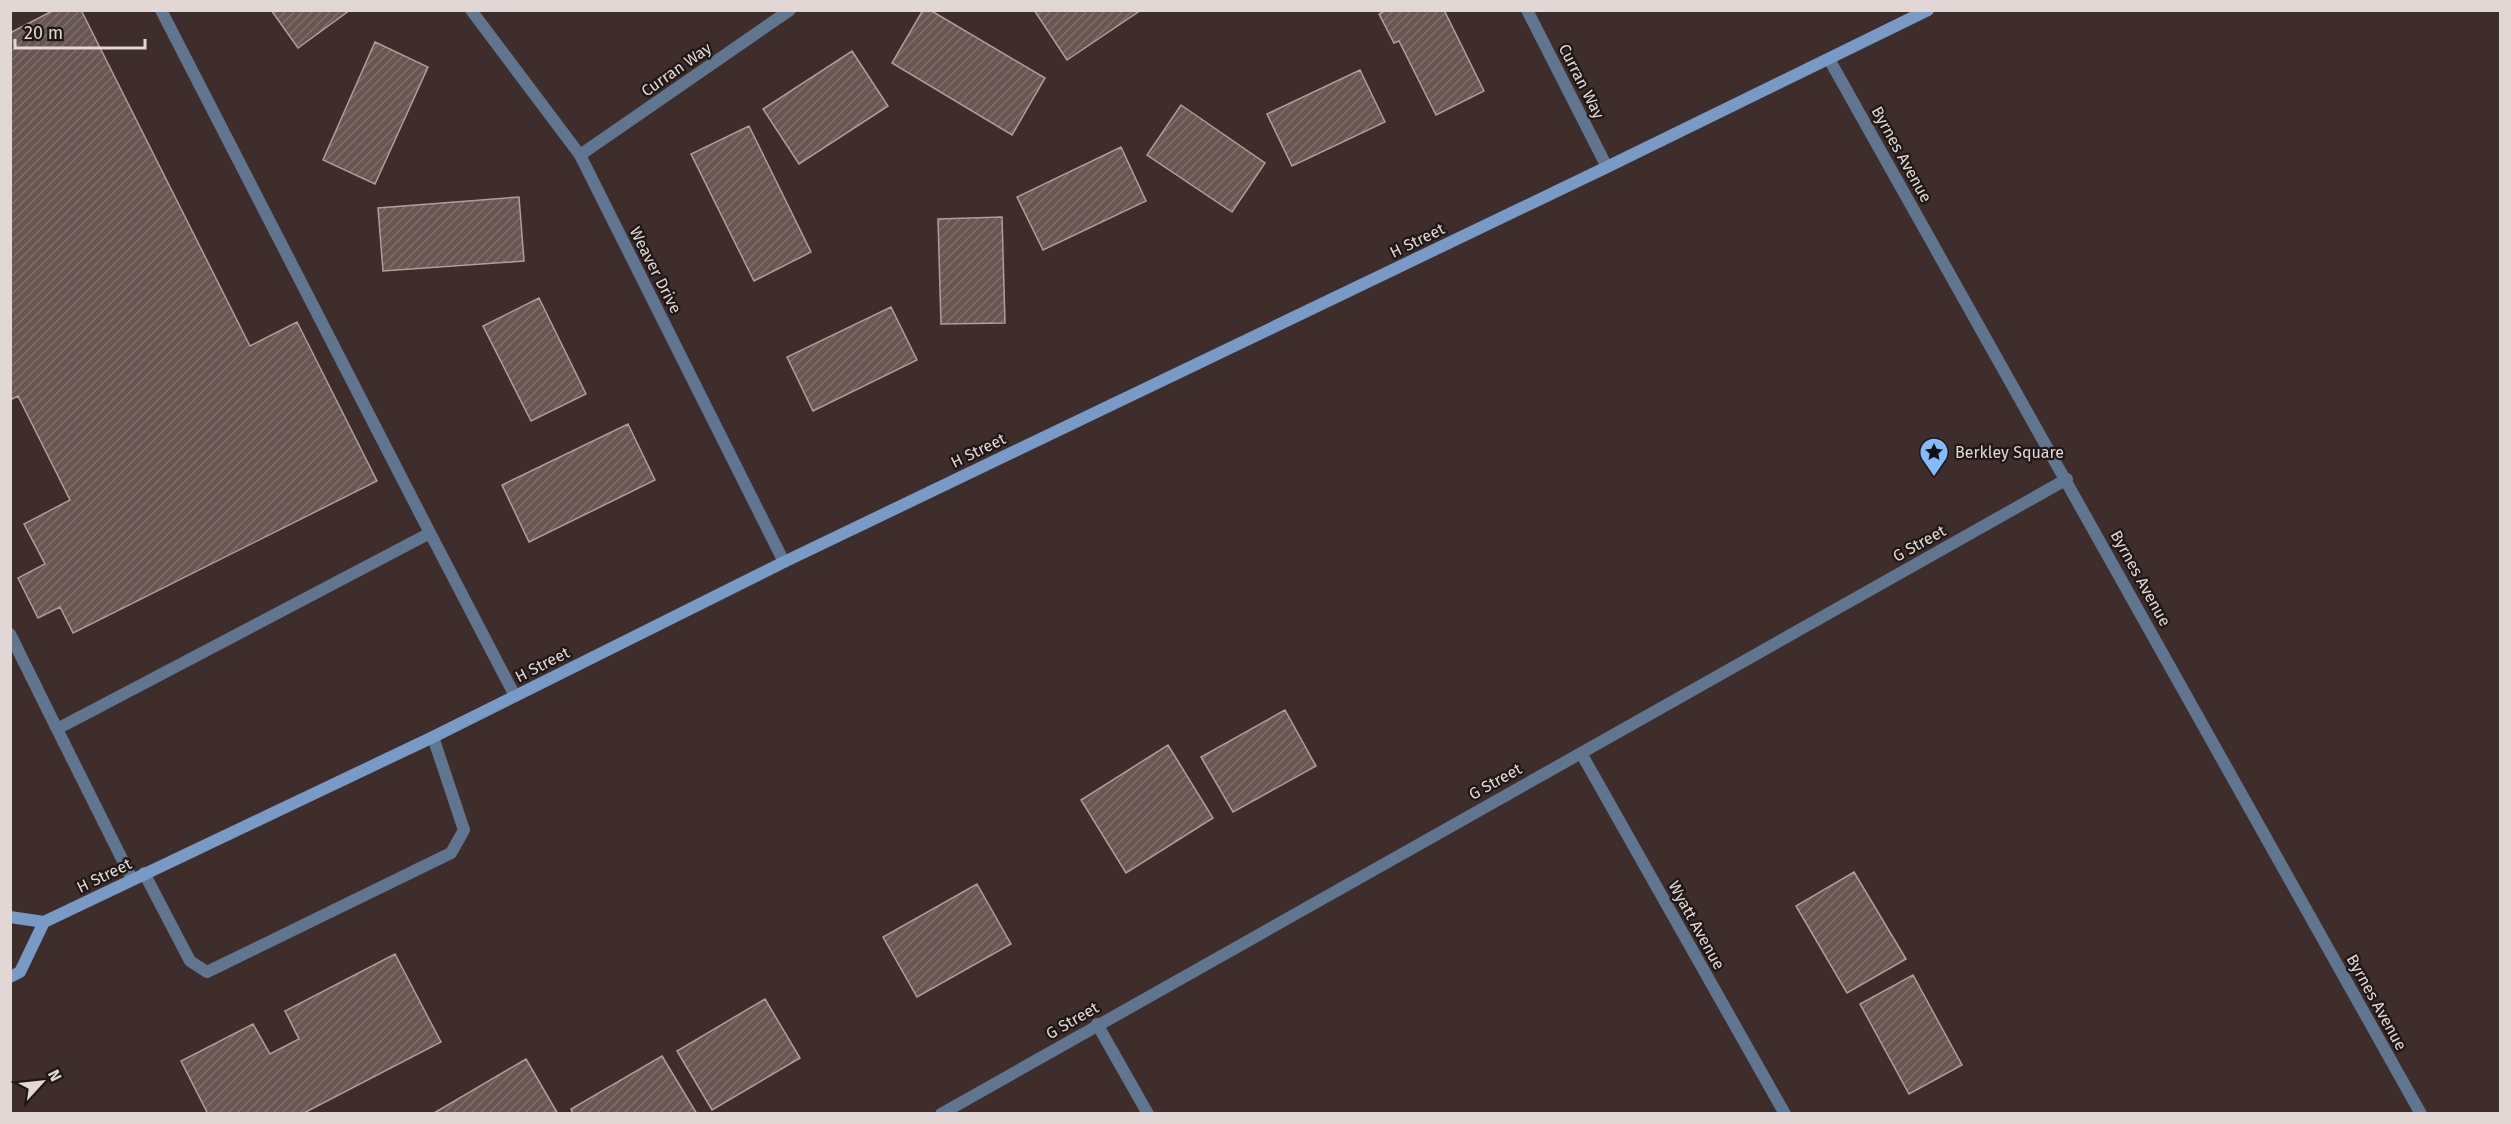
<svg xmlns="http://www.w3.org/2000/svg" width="2511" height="1124" viewBox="0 0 2511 1124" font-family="'Fira Sans',sans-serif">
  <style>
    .building { fill: url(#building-hatch); stroke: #b39d9a; stroke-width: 1.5 }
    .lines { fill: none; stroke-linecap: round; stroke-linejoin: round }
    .lane { stroke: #5f7590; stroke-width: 12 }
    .street { stroke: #5f7590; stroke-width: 12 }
    .secondary { stroke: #779ac6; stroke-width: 12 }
    .labels { text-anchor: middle; stroke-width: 4.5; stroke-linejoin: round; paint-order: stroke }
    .street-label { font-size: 16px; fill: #e2d7d5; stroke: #1f1716 }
    .poi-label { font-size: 16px; fill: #e2d7d5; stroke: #1f1716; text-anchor: start }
  </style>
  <defs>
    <pattern id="building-hatch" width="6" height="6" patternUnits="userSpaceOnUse" patternTransform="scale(1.5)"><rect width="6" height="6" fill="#695653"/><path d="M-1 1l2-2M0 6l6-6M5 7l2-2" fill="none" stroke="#7e6e6b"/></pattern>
  </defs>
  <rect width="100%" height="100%" fill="#3e2d2a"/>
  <!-- building -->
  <path class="building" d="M54,10H81L250,346L297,322L377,481L73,633L60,607L38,618L18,578L45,564L24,524L70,500L18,396L10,400V33Z
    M271,10H350L298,48Z
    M923,10H930L1045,78L1012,135L892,63Z
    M1034,10H1141L1067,60Z
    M1386,10H1444L1484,91L1436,115L1399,41L1394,43L1379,14Z
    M375,42L428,67L375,184L323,160Z
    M852,51L888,106L799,164L763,109Z
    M1360,70L1385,122L1292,166L1267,114Z
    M1181,105L1265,163L1232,212L1147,155Z
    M749,126L811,252L754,281L691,154Z
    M1121,147L1146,201L1043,250L1017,197Z
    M519,197L524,261L383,271L378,208Z
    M1002,217L1005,323L941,324L938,219Z
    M539,298L586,394L531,421L483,326Z
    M891,307L917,360L813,411L787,357Z
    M628,424L655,480L529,542L502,485Z
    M1285,710L1316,766L1233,812L1201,757Z
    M1168,745L1213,818L1126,873L1081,800Z
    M1854,872L1906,959L1847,993L1796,906Z
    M977,884L1011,944L917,997L883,937Z
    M395,954L441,1042L302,1114H208L181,1061L253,1024L270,1054L299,1039L285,1011Z
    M1913,975L1962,1065L1909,1094L1860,1004Z
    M765,999L800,1058L712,1110L677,1051Z
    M662,1056L697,1114H573L571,1109Z
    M526,1059L558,1114H434V1113Z"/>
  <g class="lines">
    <!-- lane -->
    <path class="lane" d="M430,533L515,696
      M10,634L57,729L430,533L161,10
      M57,729L132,879
      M144,873L190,961L207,972L451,853L464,830L433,737"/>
    <!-- street -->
    <path class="street" d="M471,10L580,155L784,562
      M1527,10L1607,167
      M1829,59L2421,1114
      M580,155L790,10
      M1581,753L1785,1114
      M1097,1024L1148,1114
      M941,1114L2067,479"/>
    <!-- secondary -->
    <path class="secondary" d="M10,917L44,922L433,737L784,562L1607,167L1928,10
      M10,977L20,972L44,922"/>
  </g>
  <!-- icons -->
  <defs>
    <g id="sight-pin" transform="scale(1.5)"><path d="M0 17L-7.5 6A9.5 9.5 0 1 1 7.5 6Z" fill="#86bbfb" stroke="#1f1716"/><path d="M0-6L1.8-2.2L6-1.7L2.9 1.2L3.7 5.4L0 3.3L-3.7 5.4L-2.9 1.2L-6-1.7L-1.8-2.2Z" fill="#111"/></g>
  </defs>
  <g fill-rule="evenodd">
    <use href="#sight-pin" x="1934" y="452"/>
  </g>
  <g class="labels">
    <!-- street labels -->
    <g class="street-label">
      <text transform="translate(676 69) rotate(-35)" y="6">Curran Way</text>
      <text transform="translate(1582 81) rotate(63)" y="6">Curran Way</text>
      <text transform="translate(1902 154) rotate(61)" y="6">Byrnes Avenue</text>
      <text transform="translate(1417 240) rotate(-26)" y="6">H Street</text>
      <text transform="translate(656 270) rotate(63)" y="6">Weaver Drive</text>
      <text transform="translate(978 450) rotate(-26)" y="6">H Street</text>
      <text transform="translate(1919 543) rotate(-29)" y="6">G Street</text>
      <text transform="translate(2141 578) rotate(61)" y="6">Byrnes Avenue</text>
      <text transform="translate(542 664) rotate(-27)" y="6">H Street</text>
      <text transform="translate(1495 781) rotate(-29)" y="6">G Street</text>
      <text transform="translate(104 875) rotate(-26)" y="6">H Street</text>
      <text transform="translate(1697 925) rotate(61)" y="6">Wyatt Avenue</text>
      <text transform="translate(2377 1002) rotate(61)" y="6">Byrnes Avenue</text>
      <text transform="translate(1072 1020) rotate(-30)" y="6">G Street</text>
    </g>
    <!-- poi labels -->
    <g class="poi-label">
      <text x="1955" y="458">Berkley Square</text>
    </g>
  </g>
  <!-- border -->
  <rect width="2511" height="1124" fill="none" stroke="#e2d7d5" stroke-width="24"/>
  <!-- north arrow -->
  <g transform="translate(42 1082) rotate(63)" stroke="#1f1716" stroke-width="4.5" paint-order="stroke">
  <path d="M0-4.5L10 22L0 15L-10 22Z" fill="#e2d7d5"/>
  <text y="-9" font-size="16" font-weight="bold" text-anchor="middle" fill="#e2d7d5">N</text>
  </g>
  <!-- scale -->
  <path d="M15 39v9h130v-9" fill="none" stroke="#e2d7d5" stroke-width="3"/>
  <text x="24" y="39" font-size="18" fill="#e2d7d5" stroke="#1f1716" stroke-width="4.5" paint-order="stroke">20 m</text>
</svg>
